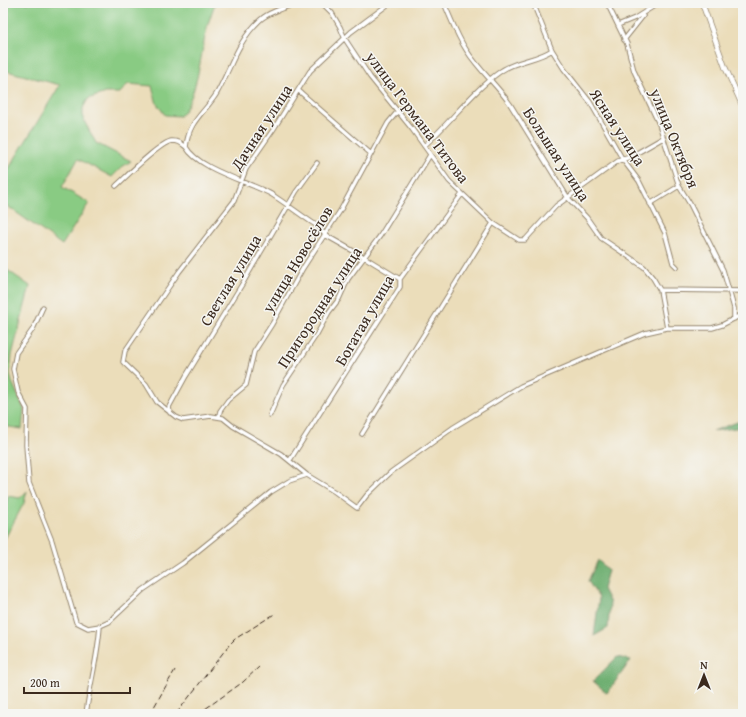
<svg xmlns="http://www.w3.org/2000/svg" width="746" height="717" viewBox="0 0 746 717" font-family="'Gentium Book Plus',serif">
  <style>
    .green { fill: #89cb83; stroke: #627a50 }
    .forest { fill: #6eaf71; stroke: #546c48 }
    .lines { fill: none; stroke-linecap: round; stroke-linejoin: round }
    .minor-casing { stroke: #93846c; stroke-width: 5.5 }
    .major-casing { stroke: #93846c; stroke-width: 6 }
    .minor { stroke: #fff; stroke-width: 3.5 }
    .major { stroke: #fff; stroke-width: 4.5 }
    .rail { stroke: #3b2a1e; stroke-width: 1; stroke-dasharray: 6 3; stroke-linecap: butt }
    .labels { text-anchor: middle; stroke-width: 3; stroke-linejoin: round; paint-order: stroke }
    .street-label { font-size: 16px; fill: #3b2a1e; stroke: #f6f6f2 }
  </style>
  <rect width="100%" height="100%" fill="#f6f6f2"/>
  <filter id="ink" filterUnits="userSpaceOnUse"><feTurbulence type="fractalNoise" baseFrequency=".025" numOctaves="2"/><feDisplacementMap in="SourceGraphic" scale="8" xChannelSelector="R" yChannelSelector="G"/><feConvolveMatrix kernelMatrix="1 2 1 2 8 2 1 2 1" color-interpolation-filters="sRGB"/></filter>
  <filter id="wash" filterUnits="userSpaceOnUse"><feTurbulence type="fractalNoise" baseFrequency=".012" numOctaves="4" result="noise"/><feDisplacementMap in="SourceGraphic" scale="16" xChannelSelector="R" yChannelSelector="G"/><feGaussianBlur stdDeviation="0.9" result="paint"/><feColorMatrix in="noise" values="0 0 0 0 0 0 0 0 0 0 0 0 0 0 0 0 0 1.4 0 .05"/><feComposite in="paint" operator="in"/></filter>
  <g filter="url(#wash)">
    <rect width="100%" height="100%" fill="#ebddba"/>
    <!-- green -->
    <path class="green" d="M3,3H215C213,10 210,17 208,24C201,49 198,98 180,116L165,115L157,104L152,86L128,84L120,93H105L88,99L83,108V119L96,143L131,161L122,167L112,177L78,159L62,187L89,203L62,245L3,203V178L60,85L3,70Z
      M3,267L30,286L12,355L10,373L12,382L24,409L22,429L3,426Z
      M27,491L24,503L3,542V510H5L8,496L20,498Z"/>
    <!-- forest -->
    <path class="forest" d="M743,420V427L713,431Z
      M598,560L608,570L603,589L610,603L608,628L594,636L599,598L588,581Z
      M617,657L631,660L607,693L593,681Z"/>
  </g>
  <g filter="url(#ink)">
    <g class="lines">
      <!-- minor casing -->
      <g class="minor-casing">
        <path id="minor" d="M322,3L332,13L340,27L345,39L370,77L412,129L449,181L493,223L519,240H525L556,206L618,161L630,157L663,138
          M390,3L351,32L310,71L273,130L246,169L234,201L179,272L125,351L123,362L146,384L157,402L176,417L183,420L211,416L223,418L233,426L281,454L307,475L335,492L357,508L367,495L391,472L454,427L521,386L645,333L667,328H712L722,325L743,314
          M444,3C451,19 457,36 467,51C479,70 497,85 510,104L568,198L587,218L601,238L644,267L653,278L660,290L667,328
          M533,3L552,50L564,69L590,102L623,160L639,181L665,233L673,263L677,267
          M607,3L627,44L634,71L659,124L679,186L690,204L723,270L734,308V319
          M618,25L635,18L659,3
          M624,40L643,16
          M299,91L370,153
          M424,146C451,122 471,92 501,71C517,60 538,60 552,50
          M186,147C198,169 249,182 271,194C287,204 303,217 319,227L325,235L364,257L400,279
          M116,186C126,177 160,142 172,141C179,141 181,143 186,147C189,120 204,114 217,93C231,68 238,40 260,20C270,11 287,7 299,3
          M650,204L679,186
          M660,290L743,291
          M43,307L33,329L16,353L13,369L18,392L27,409L26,445L29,483L52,541L76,622L88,628L100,626
          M170,413L169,407L186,376L244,281L296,192L317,163
          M270,415L283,385L317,334L329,312L339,299L348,279L380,236L430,155
          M219,417L220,411L228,400L246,385L254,352L272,324L303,268L340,211L388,123L398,111
          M362,434L493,223
          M290,460L400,287V279L462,194
          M86,714C90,684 98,656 100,626L109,622L143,590L183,563L271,492L289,481L307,475"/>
      </g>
      <!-- major casing -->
      <g class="major-casing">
        <path id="major" d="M702,3L725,67L743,107"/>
      </g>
      <!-- minor -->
      <use href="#minor" class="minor"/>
      <!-- major -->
      <use href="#major" class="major"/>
      <!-- rail -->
      <path class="rail" d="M150,714L175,670
        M176,714L229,645L235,639L276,613
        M198,714L243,682L259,667"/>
    </g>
  </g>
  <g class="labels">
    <!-- street labels -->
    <g class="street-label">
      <text transform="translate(418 117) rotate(53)" y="6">улица Германа Титова</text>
      <text transform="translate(261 127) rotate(-57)" y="6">Дачная улица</text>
      <text transform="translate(618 127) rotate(57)" y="6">Ясная улица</text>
      <text transform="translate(675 138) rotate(68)" y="6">улица Октября</text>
      <text transform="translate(557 154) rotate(57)" y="6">Большая улица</text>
      <text transform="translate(297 259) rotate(-59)" y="6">улица Новосёлов</text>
      <text transform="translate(230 280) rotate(-59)" y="6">Светлая улица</text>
      <text transform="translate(319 307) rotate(-57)" y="6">Пригородная улица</text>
      <text transform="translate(364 320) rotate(-60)" y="6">Богатая улица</text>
    </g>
  </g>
  <!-- margin -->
  <rect width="746" height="717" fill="none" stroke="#f6f6f2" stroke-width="16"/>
  <!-- north arrow -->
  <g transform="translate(704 675)" stroke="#f6f6f2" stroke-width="3" paint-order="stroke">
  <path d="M0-3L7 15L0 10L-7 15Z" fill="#3b2a1e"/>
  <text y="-6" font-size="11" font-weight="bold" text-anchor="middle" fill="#3b2a1e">N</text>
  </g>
  <!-- scale -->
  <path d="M24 687v6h106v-6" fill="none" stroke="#3b2a1e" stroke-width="2"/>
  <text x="30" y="687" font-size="12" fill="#3b2a1e" stroke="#f6f6f2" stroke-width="3" paint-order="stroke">200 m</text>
</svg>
